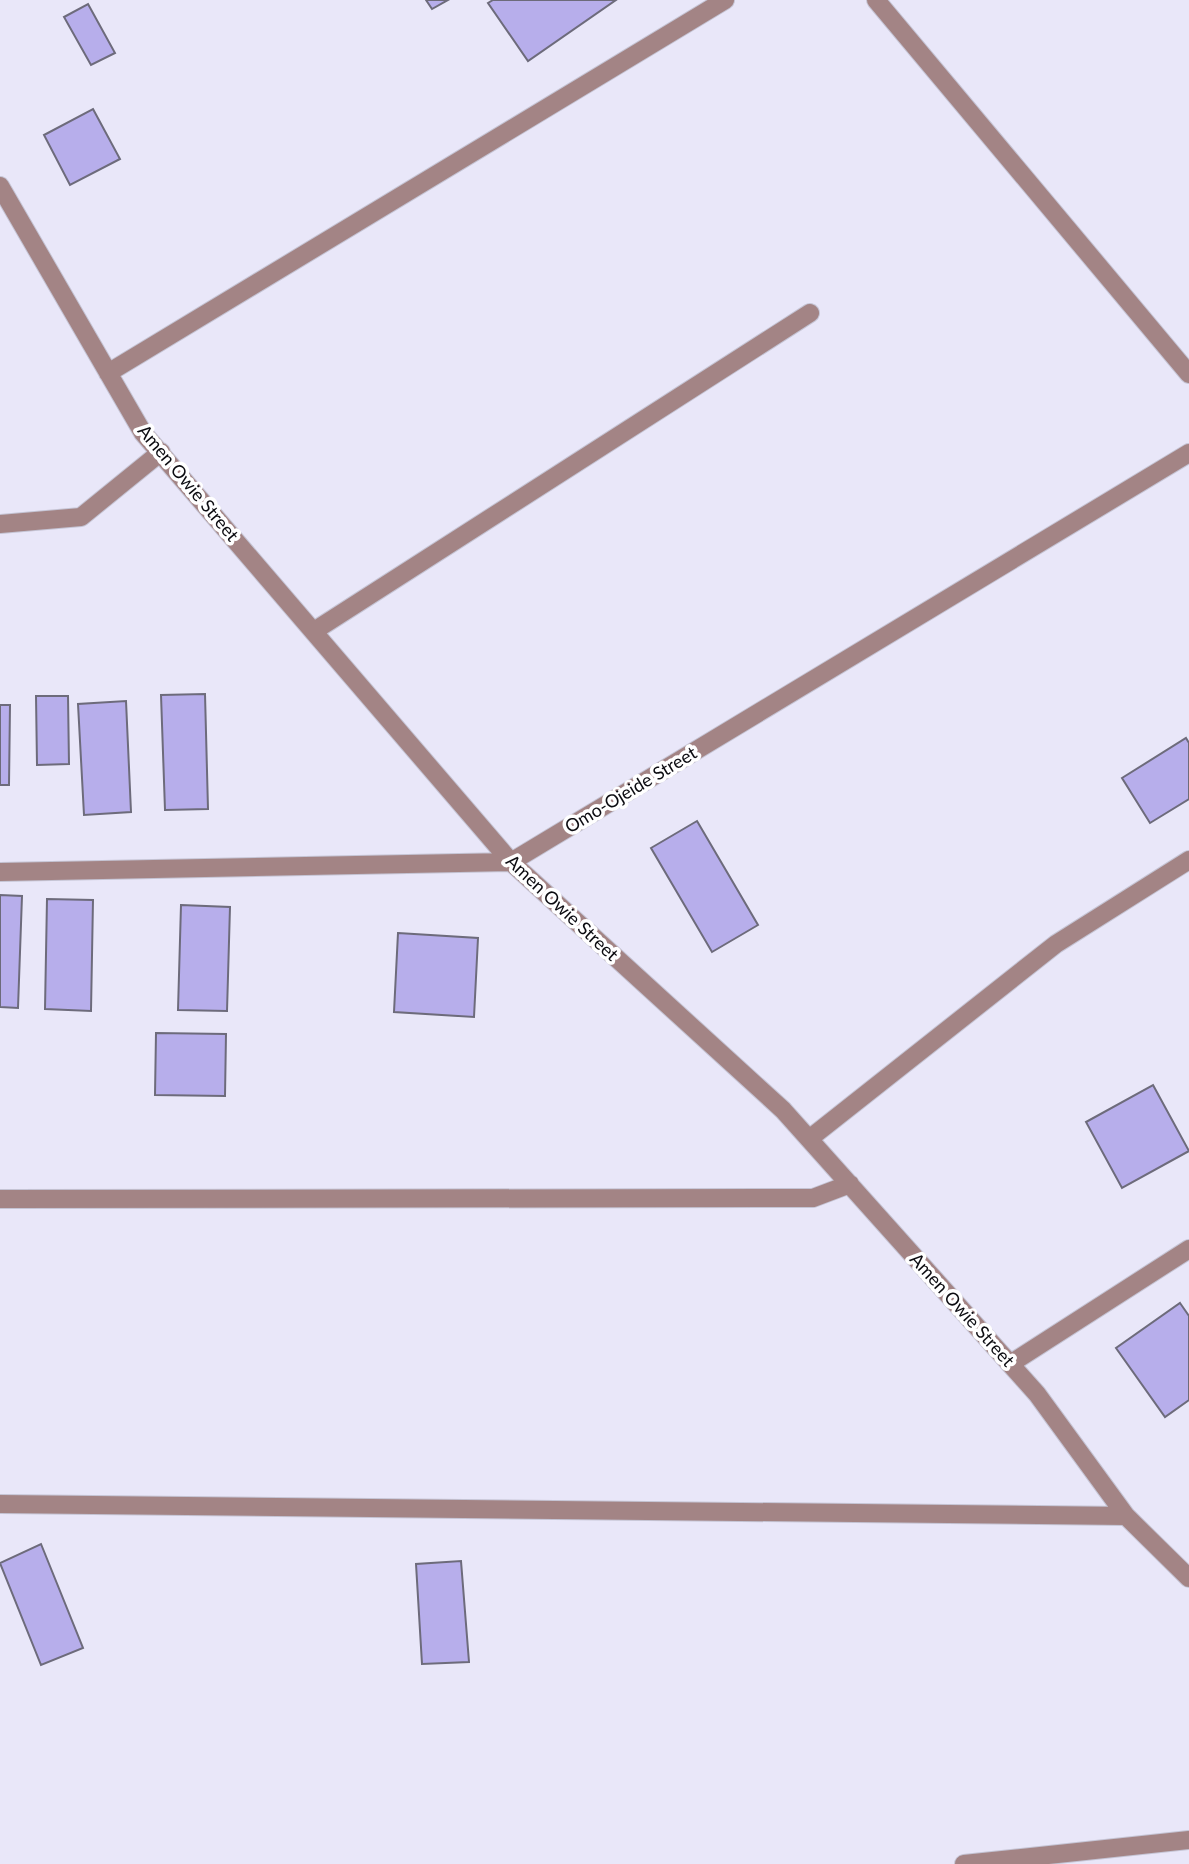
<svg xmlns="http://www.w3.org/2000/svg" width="1189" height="1864" viewBox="0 0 1189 1864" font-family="Lato,sans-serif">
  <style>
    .building { fill: #b7aeeb; stroke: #6d6b7b; stroke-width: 2 }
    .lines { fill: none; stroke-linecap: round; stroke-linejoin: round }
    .minor-casing { stroke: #c5c4d4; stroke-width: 20 }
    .minor { stroke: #a38485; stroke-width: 18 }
    .labels { text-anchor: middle; stroke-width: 7; stroke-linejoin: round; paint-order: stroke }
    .street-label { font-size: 18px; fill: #0b0b10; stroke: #fff }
  </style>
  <rect width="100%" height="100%" fill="#e9e7f9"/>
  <!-- building -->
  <path class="building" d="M426,0H448L432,9Z
    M493,0H616L528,61L488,3Z
    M88,4L115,53L91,65L64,17Z
    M93,109L120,159L70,185L44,135Z
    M205,694L208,809L165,810L161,695Z
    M36,696H68L69,764L37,765Z
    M126,701L131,812L84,815L78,704Z
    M0,705H10L9,785H0Z
    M1186,738L1189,743V799L1150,823L1122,778Z
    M697,821L758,925L712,952L651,848Z
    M0,895L22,896L18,1008L0,1007Z
    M47,899L93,900L91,1011L45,1009Z
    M181,905L230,907L227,1011L178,1010Z
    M398,933L478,938L474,1017L394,1012Z
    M156,1033L226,1034L225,1096L155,1095Z
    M1153,1085L1189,1151L1122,1188L1086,1122Z
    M1180,1303L1189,1316V1400L1165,1417L1116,1348Z
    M41,1544L83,1648L41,1665L0,1563Z
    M461,1561L469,1662L422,1664L416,1564Z"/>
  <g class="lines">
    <!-- minor casing -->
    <g class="minor-casing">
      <path id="minor" d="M876,0L1189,374
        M0,186L143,433L511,862L783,1110L1037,1394L1126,1516L1189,1578
        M108,373L725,0
        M0,524L81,517L161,452
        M314,631L810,313
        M0,872L511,862L1189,453
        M809,1139L1056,944L1189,860
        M0,1199L813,1198L850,1184
        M1010,1364L1189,1249
        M0,1504L1126,1516
        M964,1864L1189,1840"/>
    </g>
    <!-- minor -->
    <use href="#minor" class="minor"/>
  </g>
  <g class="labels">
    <!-- street labels -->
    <g class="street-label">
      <text transform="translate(188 483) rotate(50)" y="6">Amen Owie Street</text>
      <text transform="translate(631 790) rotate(-31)" y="6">Omo-Ojeide Street</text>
      <text transform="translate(562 908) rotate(43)" y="6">Amen Owie Street</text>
      <text transform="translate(962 1310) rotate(48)" y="6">Amen Owie Street</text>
    </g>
  </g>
</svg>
